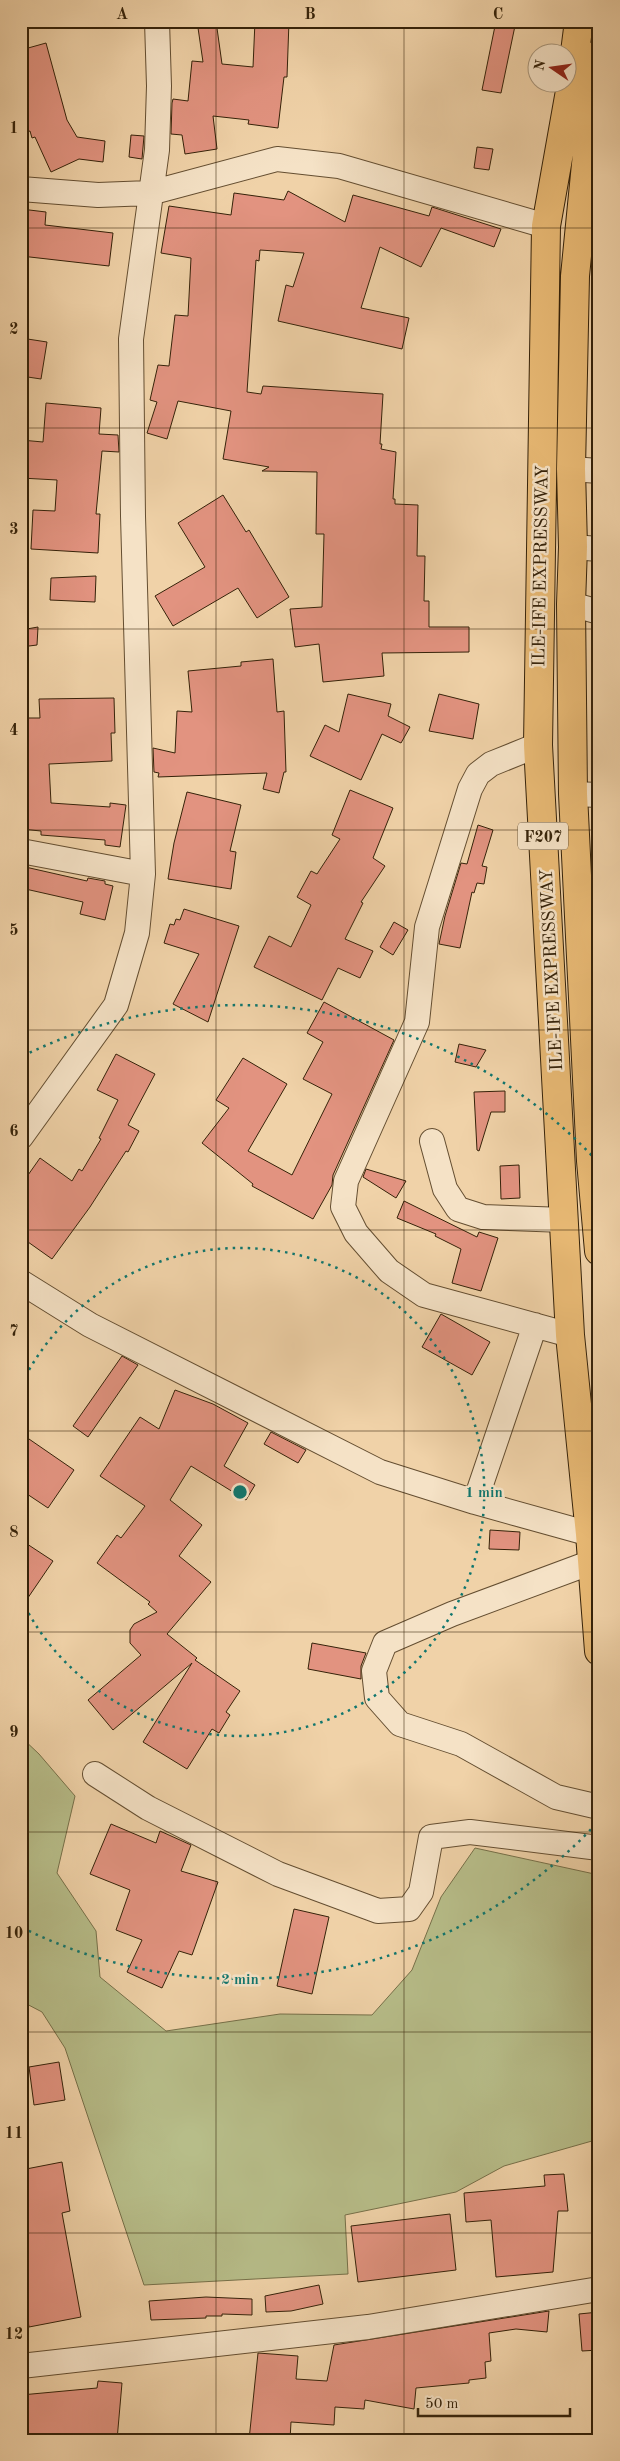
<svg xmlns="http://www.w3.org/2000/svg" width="620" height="2461" viewBox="0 0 620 2461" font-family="'Old Standard TT',serif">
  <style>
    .green { fill: #b7bd89; stroke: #767049 }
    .building { fill: #e29380; stroke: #352209 }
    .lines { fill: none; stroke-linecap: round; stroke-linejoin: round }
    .minor-casing { stroke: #644e31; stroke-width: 26 }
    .primary-casing { stroke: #352209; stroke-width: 30 }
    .minor { stroke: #f5e2c6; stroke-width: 24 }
    .primary { stroke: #e8b974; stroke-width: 28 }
    .grid { fill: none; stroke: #352209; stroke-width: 1; stroke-opacity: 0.55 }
    .ring { fill: none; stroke: #0f766e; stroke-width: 2.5; stroke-dasharray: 2.5 5 }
    .labels { text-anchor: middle; stroke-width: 5; stroke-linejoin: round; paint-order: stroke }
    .shield { fill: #f5e2c6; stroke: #6f5c42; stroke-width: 1 }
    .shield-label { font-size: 16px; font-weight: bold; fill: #352209 }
    .street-label { font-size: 18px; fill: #352209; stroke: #f5e2c6 }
    .centre { fill: #0f766e; stroke: #f5e2c6; stroke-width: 2.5 }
    .ring-label { font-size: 15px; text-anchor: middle; font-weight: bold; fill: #0f766e; stroke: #f5e2c6; stroke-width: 5; stroke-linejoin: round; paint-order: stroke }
    .neatline { fill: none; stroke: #352209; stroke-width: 2 }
    .grid-label { font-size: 16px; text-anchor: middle; font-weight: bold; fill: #352209 }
  </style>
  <rect width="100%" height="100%" fill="#f0d2a8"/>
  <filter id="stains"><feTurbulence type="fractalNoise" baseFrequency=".004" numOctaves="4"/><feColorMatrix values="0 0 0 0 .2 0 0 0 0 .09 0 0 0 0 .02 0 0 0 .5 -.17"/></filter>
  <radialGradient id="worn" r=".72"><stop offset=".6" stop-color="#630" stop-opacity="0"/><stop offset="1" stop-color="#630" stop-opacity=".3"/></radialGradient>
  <!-- green -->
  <path class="green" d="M21,1737L39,1754L75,1796L57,1873L96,1931L100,1977L166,2031L280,2014L372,2015L412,1970L441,1897L475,1848L599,1875V2139L504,2166L456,2192L345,2215L348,2274L144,2285L65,2048L42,2012L21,2001Z"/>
  <!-- building -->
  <path class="building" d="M197,21H216L222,64L253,67L255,21H289L287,77H284L278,128L248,124L249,120L213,116L217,149L185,154L182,135L171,134L172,103L173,99L188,101L192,61L203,62Z
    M496,21H516L501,93L482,90Z
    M46,43L67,120L77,137L105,141L103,162L79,159L51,172L35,137L32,138L30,131L21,133V50Z
    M131,135L144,136L142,159L129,157Z
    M477,147L493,149L489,170L474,168Z
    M288,191L345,222L353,195L429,216L432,207L501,229L494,247L441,228L421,267L380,247L361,308L409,318L402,349L278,321L286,285L293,287L304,253L260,250L259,261L256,260L247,392L261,394L263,386L383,394L380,444H382L381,449L396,452L393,499H395V504L418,505L417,556H425L424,601H429V627H469V652L382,653L384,676L323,682L319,644L295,647L290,609L322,607L324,534H316L317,472L262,471L269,467L223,459L231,411L178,401L167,439L147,433L157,402L150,400L158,365L169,366L175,315L188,316L191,258L161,253L169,206L231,215L234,193L284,200Z
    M21,209L46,212L45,225L113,233L109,266L21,256Z
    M21,338L47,342L41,379L21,376Z
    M46,403L101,408L99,434L118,435L119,452L102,451L96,514H100L98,553L31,549L33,510L55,511L57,480L21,478V440L43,442Z
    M223,495L246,532L249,530L289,597L257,618L238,588L173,626L155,596L205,567L178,523Z
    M96,576L95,602L50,600L51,578Z
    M38,627L37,645L21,647V630Z
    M273,659L277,712L284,711L286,772H284L279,793L263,789L267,773L158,777L159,773L154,772L153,748L175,753L177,711L192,712L188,671L241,666V662Z
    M348,694L391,704L388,716L410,727L401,743L382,734L361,780L310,756L325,725L339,732Z
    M439,694L479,704L473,739L429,731Z
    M114,698L115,733H111L112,761L49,764L51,803L110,807V803L126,805L120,847L105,845V840L41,835V831L21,829V718H40L39,699Z
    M350,790L393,808L373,858L385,866L361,902L363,903L345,939L373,951L360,978L338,968L322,1000L254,967L269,936L291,947L311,905L297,897L311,871L317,874L340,839L332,835Z
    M187,792L241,805L230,851L236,852L231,889L168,879L174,843Z
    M478,825L493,830L482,866L487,867L484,884L477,883L474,893L472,892L460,948L439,944L445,916L461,863L467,864Z
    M21,866L87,881L88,878L105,881V884L113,886L105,920L80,914L83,902L21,888Z
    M184,909L239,926L208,1022L173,1004L199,954L164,943L170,924L174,925L176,919L180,920Z
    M394,922L408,930L393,955L380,947Z
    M324,1002L394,1040L333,1175L332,1185L313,1219L252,1186L253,1184L202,1143L229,1108L216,1100L243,1058L287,1084L248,1151L292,1175L332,1094L303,1079L323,1042L307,1033Z
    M459,1044L486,1050L476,1067L455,1062Z
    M116,1054L155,1074L128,1125L139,1131L128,1152L126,1151L90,1207L52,1259L21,1237V1185L40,1158L72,1181L79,1169L82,1171L101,1139L99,1138L118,1100L97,1090Z
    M505,1091V1112H491L479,1151L477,1150L474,1092Z
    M519,1165L520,1198L501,1199L500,1166Z
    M366,1169L406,1181L396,1198L363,1177Z
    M404,1201L477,1237L479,1232L498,1238L481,1291L452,1283L461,1249L435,1236L436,1234L397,1218Z
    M441,1314L490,1342L472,1375L422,1347Z
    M122,1356L138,1365L88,1437L73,1426Z
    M175,1390L213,1404L248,1423L224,1466L255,1485L246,1500L191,1466L170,1500L202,1525L179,1556L211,1582L167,1634L197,1658L195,1660L240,1691L226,1712L230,1715L219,1733L212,1729L187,1769L143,1742L192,1663L113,1730L88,1700L141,1655L130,1643V1630L134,1624L157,1612L148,1604L150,1602L97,1563L117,1535L121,1538L145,1506L100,1476L140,1417L159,1429Z
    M271,1432L306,1450L298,1463L264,1444Z
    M29,1439L74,1470L48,1508L21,1490V1450Z
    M490,1530L520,1532L519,1550L489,1549Z
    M21,1540L53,1561L21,1608Z
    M312,1643L366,1653L361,1666V1679L308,1669Z
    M111,1824L156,1843L160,1831L191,1845L181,1871L218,1882L192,1955L179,1951L162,1988L127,1972L142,1940L116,1930L130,1890L90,1874Z
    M294,1909L329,1917L312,1994L277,1986Z
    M59,2062L65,2100L34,2105L29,2067Z
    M62,2162L70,2211L62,2213L81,2317L29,2327L21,2282V2170Z
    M564,2174L568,2211H558L553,2272L496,2277L491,2220L466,2222L464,2193L545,2186L544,2175Z
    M450,2214L456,2270L358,2282L351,2226Z
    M319,2285L323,2304L291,2311L266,2312L265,2296Z
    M206,2297L252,2299V2315L222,2314V2316H206V2318L151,2320L149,2301Z
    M549,2311L547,2332L516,2329L489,2333L491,2361L485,2362L486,2378L469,2380V2383L416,2388L414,2409L365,2400L364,2409L335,2407L334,2425L291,2422L290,2440H249L258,2353L298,2356L296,2379L327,2381L334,2345Z
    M599,2312V2350L582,2351L579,2314Z
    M98,2381L122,2383L117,2440H21V2395L97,2388Z"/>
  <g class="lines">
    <!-- minor casing -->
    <g class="minor-casing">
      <path id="minor" d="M21,189L98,195L150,193L277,159L339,166L546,226
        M571,469L599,471
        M573,547L599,549
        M571,604L599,612
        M538,745L491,764L478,774L470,789L427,927L417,1022L346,1181L343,1207L356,1233L389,1271L424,1295L570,1335
        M573,794L599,795
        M21,851L143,874
        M21,1137L116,1005L137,933L143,874L133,516L131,339L157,150L159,86L157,21
        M432,1141L445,1189L458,1209L483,1217L565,1220
        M21,1282L90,1325L380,1472L475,1502L590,1534
        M475,1502L535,1325
        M592,1562L452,1614L385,1643L374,1671L377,1698L400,1724L461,1744L556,1797L599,1807
        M95,1774L148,1808L278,1874L378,1911L409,1909L421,1892L431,1837L470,1832L599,1848
        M21,2366L368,2327L599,2289"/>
    </g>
    <!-- primary casing -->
    <g class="primary-casing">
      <path id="primary" d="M579,21L570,91L546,226L538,745L570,1335L590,1534L599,1651
        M599,54L592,103L575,276L571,469L573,547L571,604L573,794L591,1161L599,1251"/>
    </g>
    <!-- minor -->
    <use href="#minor" class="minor"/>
    <!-- primary -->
    <use href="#primary" class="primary"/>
  </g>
  <!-- grid -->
  <path class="grid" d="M216,21V2440M404,21V2440M21,228H599M21,428H599M21,629H599M21,830H599M21,1030H599M21,1230H599M21,1431H599M21,1632H599M21,1832H599M21,2032H599M21,2233H599"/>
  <!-- distance rings -->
  <g class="ring">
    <path d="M22 1383A244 244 0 1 1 22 1601"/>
    <path d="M596 1824A487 487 0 0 1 23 1928M23 1056A487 487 0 0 1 596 1160"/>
  </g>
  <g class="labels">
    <!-- shield labels -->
    <rect class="shield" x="518" y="822.5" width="50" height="27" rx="4"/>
    <g class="shield-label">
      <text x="543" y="842">F207</text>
    </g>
    <!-- street labels -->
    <g class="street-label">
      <text transform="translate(540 566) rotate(-89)" y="6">ILE-IFE EXPRESSWAY</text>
      <text transform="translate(551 970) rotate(-93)" y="6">ILE-IFE EXPRESSWAY</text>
    </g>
  </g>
  <circle cx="240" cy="1492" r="8" class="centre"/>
  <g class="ring-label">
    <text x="484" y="1497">1 min</text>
    <text x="240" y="1984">2 min</text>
  </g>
  <!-- margin -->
  <rect width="620" height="2461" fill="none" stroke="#f0d2a8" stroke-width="55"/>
  <!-- north arrow -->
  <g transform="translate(552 68) rotate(283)"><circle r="24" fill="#f5e2c6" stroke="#a8957a"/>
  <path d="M0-4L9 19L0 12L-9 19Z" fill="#8f2418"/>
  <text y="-8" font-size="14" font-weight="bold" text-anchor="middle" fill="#352209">N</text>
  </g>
  <!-- scale -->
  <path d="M418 2408v8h152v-8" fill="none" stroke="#352209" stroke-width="2.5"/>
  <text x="425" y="2408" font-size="15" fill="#352209" stroke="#f5e2c6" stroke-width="4" paint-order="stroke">50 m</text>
  <rect x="28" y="28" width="564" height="2406" class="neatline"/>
  <g class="grid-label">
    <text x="122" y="19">A</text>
    <text x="310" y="19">B</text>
    <text x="498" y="19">C</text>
    <text x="14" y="133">1</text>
    <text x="14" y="334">2</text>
    <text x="14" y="534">3</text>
    <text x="14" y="735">4</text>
    <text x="14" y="935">5</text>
    <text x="14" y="1136">6</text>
    <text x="14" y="1336">7</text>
    <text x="14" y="1537">8</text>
    <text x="14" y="1737">9</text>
    <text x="14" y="1938">10</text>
    <text x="14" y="2138">11</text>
    <text x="14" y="2339">12</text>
  </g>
  <rect width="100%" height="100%" filter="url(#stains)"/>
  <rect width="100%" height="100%" fill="url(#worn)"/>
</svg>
